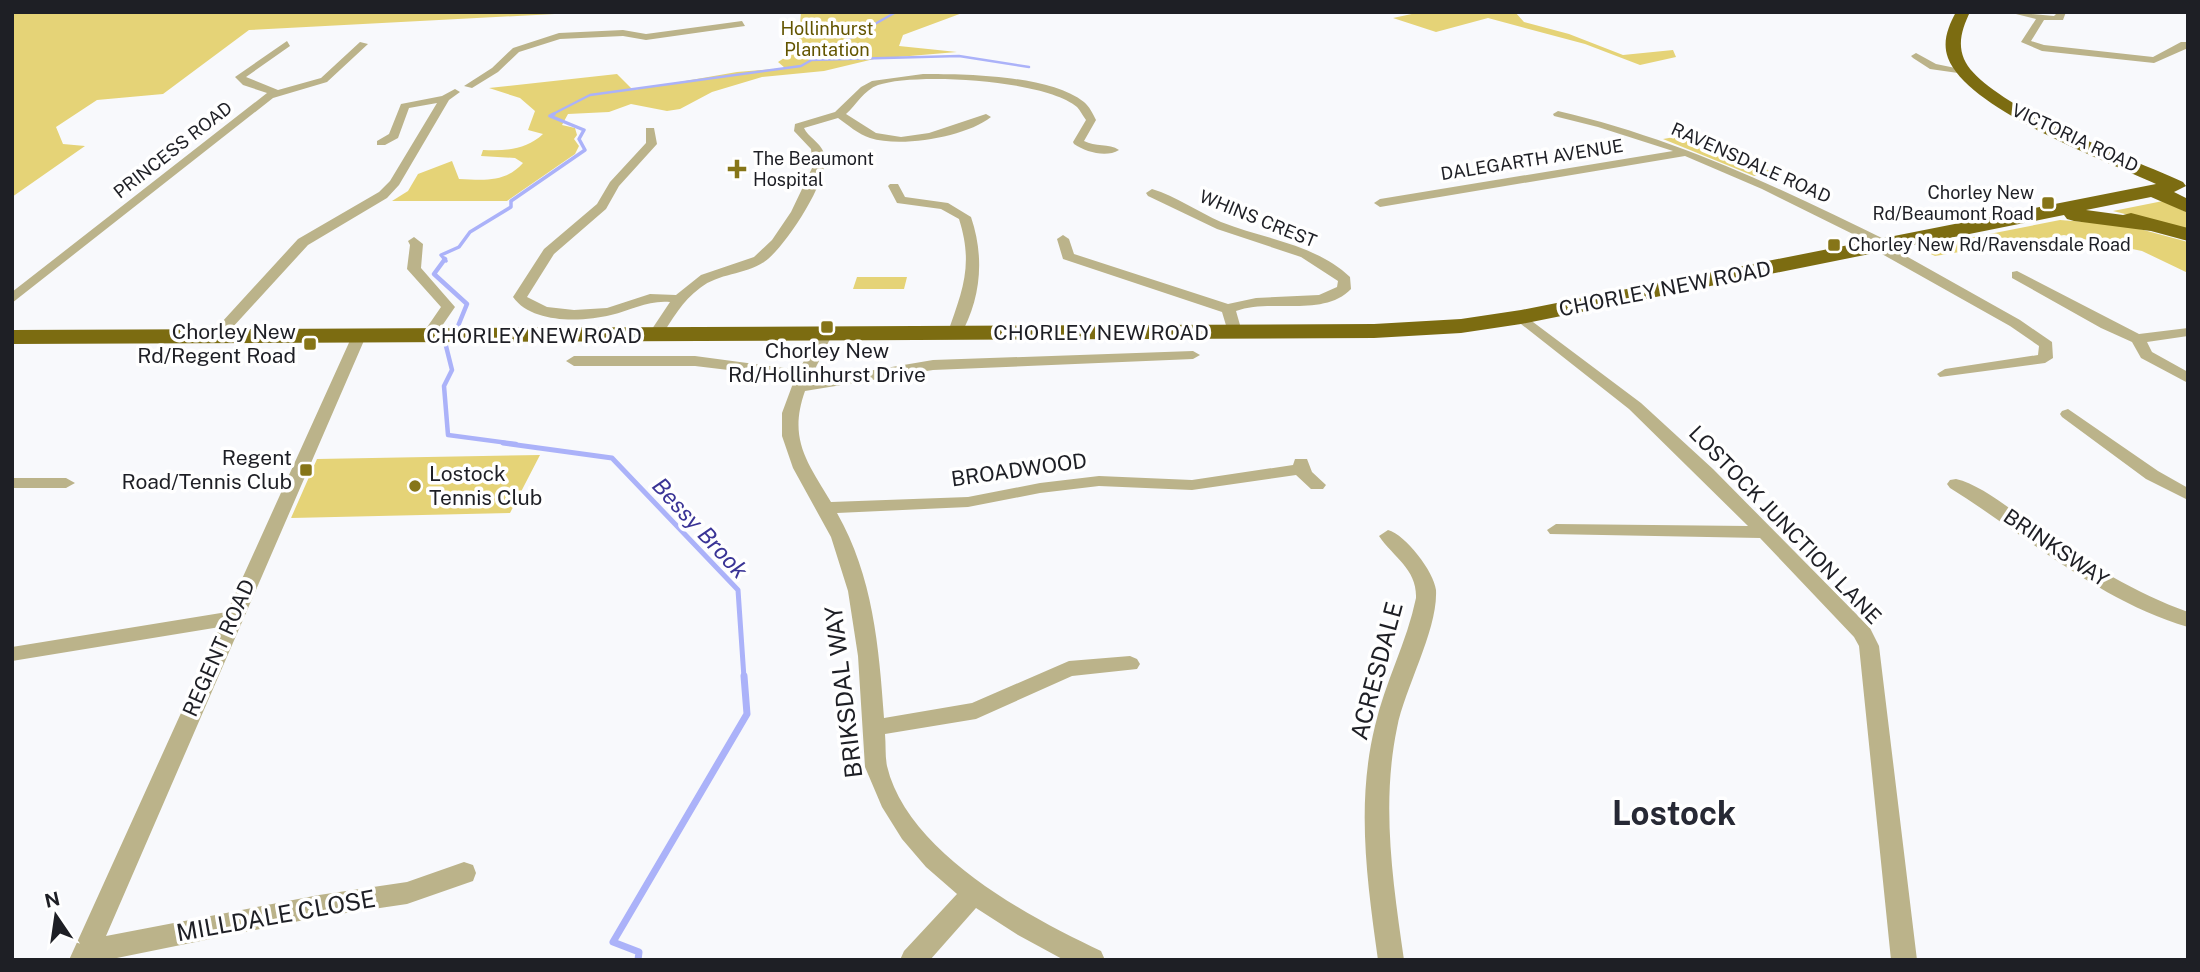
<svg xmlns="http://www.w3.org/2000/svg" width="2200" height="972" viewBox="0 0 2200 972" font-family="'Public Sans',sans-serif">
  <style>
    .green { fill: #e5d377 }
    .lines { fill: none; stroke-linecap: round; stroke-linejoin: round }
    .stream-far4 { stroke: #abb2f9; stroke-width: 2.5 }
    .stream-far3 { stroke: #abb2f9; stroke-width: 3.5 }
    .stream-far2 { stroke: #abb2f9; stroke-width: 4.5 }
    .stream-far1 { stroke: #abb2f9; stroke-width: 5 }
    .stream { stroke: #abb2f9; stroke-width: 7 }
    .minor { fill: #bbb38a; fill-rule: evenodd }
    .trunk { fill: #7c6c11; fill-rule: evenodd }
    .poi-dot { fill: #867518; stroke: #fff; stroke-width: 2.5 }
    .labels { text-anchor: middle; stroke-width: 7; stroke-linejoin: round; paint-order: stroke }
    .far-park-label { font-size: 18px; fill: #635500; stroke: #fff }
    .far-street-label { font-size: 18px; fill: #1e1f25; stroke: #fff }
    .far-poi-label { font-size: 18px; fill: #1e1f25; stroke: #fff; text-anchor: start }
    .street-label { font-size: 21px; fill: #1e1f25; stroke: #fff }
    .poi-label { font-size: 21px; fill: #1e1f25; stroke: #fff; text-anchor: end }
    .water-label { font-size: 23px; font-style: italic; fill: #3a3496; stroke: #fff }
    .near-street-label { font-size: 24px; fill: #1e1f25; stroke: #fff }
    .near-district-label { font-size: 33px; font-weight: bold; fill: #272935; stroke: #fff }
  </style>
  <rect width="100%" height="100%" fill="#f8f9fc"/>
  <!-- green -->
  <path class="green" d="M12,12H592L249,30L163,94L97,100L56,127L63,144L85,146L12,197Z
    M801,12H965L903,35L899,46L957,52L874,59L824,71L762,77L712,92L680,109L667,111L631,104L609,112L568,114L562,125L575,128L577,135L574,139L579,146L575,154L507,201H392L408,191L418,174L452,161L459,179C484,180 505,183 523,163L515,158L481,156L483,150C505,151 526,150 543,134L528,130L535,111L520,98L489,88L617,74L633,90L737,72L785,68L778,62L798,49Z
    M1421,12H1515L1524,22L1569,34L1623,55L1673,50L1676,57L1640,65L1585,44L1488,18L1436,32L1393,18Z
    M1686,135L1773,172L1754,176L1663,139Z
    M2163,201L2188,213V230L2113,211Z
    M2060,220L2125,225L2188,242V273L2142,251L2064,235L1935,256L1918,248Z
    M857,277H907L904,289H853Z
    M540,455L510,513L291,518L317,459Z"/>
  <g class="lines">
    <!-- stream-far4 -->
    <path class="stream-far4" d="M810,60L959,56L1029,67
      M551,115L590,95L801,66L896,12"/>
    <!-- stream-far3 -->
    <path class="stream-far3" d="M446,261L441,255L459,247L470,232L511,207V201L585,150L579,139L584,130L550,116L554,114"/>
    <!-- stream-far2 -->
    <path class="stream-far2" d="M445,259L434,274L467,304L458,326
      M446,346L452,370L444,386L448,435L516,444"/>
    <!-- stream-far1 -->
    <path class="stream-far1" d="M503,443L612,458L738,590L744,678"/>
    <!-- stream -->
    <path class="stream" d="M638,960L639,952L613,942L747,714L744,676"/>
    <!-- minor -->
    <path class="minor" d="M2008,12L2054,16L2058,12H2066L2063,20H2044L2031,41L2044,45L2153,57L2181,42H2188V48L2154,63L2042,51L2021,42L2036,19Z
      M742,21L745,26L646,40L623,36L560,39L519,52L498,72L472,88L464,86L492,68L513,48L559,33L623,30L646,34Z
      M287,41L290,46L246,77L278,90L321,78L360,42L368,44L327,82L273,98L12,303V292L267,93L243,85L235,77Z
      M1916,53L1936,64L1970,71L1965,74L1930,69L1913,58L1911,56Z
      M923,74C966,74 1049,75 1084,102C1089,106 1093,114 1096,120L1084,141C1095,147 1109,143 1119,150C1106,158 1086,152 1074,144L1073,142L1086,120C1083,116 1080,110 1077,107C1045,80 916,72 878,85C864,90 856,105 846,114L876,133L901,137L929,133L986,114L991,117C966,137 901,148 870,138C858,134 848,125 838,118L804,128C808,137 820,142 824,153C832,177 784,249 764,262C744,275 719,273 700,288C682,301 672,320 660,338H650L648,335L670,302C648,300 632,310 611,315C582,322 532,324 513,297L544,249L597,204L610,182L646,143V128H654L657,144L619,186L606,209L554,254L527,297L547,307L574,310L607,308L650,294L676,295L701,275L754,257L772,240L791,212L813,166L811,149L794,131L795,124L835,112L861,87L872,81Z
      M455,89L460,92L449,100L399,185L387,198L308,245L221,340H211V334L298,239L379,192L390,181L437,103L409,108L398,138L385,145H377V141L389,134L401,104L442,96Z
      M1558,111C1676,138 1782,189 1890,242V247L2020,320L2052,342L2053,358L2045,363L1940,377L1937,374L1945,369L2038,355L2039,346L2010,326L1873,249V244L1762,189L1685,156L1380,207L1374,203L1380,199L1673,151L1598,127L1554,116L1553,114Z
      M890,184H898L905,197L948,203L971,217C985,258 981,300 959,338H949L947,335C962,291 974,266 959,219L941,209L897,203L888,186Z
      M1152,189C1176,196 1198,212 1221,222C1264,239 1315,244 1350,277L1351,289C1323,318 1271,298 1236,311L1242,332L1235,336L1228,332L1222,312L1063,259L1057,239L1063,235L1069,239L1074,254L1228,304L1256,298L1319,295L1337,287L1338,281L1301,257L1217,229L1148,196L1146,193Z
      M414,237L423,244L421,268L455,307L433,339L428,340L421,336L441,307L407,269L410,245L408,241Z
      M2017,271L2139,334L2188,328V336L2147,342L2152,352L2188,372V383L2141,358L2132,342L2101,328L2012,278V272Z
      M1521,313L1641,403L1713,469L1870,628L1879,646L1917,960H1891L1859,646L1854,637L1760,538L1550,534L1547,530L1556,524L1748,526L1629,409L1516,320V314Z
      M825,331L832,335L809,381L933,360L1193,351L1200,355L1193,359L933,370L805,391C788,439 807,462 831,502L968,497L1040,483L1099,476L1192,480L1293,465L1295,459H1307L1312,472L1326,485L1323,489H1311L1296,475L1192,490L1099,486L1040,493L968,507L837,513C873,576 879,647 884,718L972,703L1069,661L1130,656L1137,659L1140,664L1137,669L1072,676L976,719L885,734C886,745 885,756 887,766C907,852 1028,917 1101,951L1105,960H1064L1018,935L976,908L930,960H900L904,951L957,894L926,867L902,839L882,807L865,767L858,656L848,591L831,537L793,468L782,436V413L795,378L695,366H574L566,361L574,356H695L799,370L818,335Z
      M359,332L366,336L106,936L319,895L407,882L464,862L473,865L476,873L473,881L407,904L319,917L107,960H69L220,627L12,661V647L227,612L352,336Z
      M2068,409L2158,471L2188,488V500L2146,479L2062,417L2060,414L2062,411Z
      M12,478H66L75,483L66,488H12Z
      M1956,479C1983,485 2019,516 2042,532C2089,564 2135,593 2188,612V627C2099,601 2027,536 1950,488L1947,484L1950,480Z
      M1388,530C1406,535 1434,572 1436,590C1438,630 1405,687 1397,728C1381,805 1393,883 1404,960H1378C1367,882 1356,803 1375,726C1385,682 1407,642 1416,598C1417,569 1394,558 1379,536Z"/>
    <!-- trunk -->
    <path class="trunk" d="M1956,12H1970C1963,27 1957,42 1964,59C1983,104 2135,160 2183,182L2186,186L2174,192L2188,199V213L2151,197L2086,210L2123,215L2131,213L2188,228V241L2151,231L2074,221L2067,219L2064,215L1521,324L1461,333L1374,338L12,344V330L1374,324L1461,319L1521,310L2156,184C2105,160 1968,110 1948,58C1942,42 1948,27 1956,12Z"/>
  </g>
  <!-- markers -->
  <g class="poi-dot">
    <path d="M733.5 158.5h7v7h7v7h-7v7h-7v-7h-7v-7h7z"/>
    <rect x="2041" y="196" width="14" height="14" rx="3.5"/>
    <rect x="1827" y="238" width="14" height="14" rx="3.5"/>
    <rect x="820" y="320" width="14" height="14" rx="3.5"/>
    <rect x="303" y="337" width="14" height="14" rx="3.5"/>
    <rect x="299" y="463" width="14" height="14" rx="3.5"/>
    <circle cx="415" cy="486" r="7"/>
  </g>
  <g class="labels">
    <!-- far-park labels -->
    <g class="far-park-label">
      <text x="827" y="35">Hollinhurst<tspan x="827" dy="21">Plantation</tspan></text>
    </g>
    <!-- far-street labels -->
    <g class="far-street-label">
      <text transform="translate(2075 138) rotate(25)" y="6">VICTORIA ROAD</text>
      <text transform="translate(173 150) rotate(-38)" y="6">PRINCESS ROAD</text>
      <text transform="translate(1532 160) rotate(-9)" y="6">DALEGARTH AVENUE</text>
      <text transform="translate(1751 163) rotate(24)" y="6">RAVENSDALE ROAD</text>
      <text transform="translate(1258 219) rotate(22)" y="6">WHINS CREST</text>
    </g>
    <!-- far-poi labels -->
    <g class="far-poi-label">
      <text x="753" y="165">The Beaumont<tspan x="753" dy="21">Hospital</tspan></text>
      <text x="2034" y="199" text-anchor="end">Chorley New<tspan x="2034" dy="21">Rd/Beaumont Road</tspan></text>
      <text x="1848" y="251">Chorley New Rd/Ravensdale Road</text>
    </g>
    <!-- street labels -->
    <g class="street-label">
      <text transform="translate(1665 289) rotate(-11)" y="7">CHORLEY NEW ROAD</text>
      <text x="1101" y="340">CHORLEY NEW ROAD</text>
      <text x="534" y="343">CHORLEY NEW ROAD</text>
      <text transform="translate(1019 470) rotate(-8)" y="7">BROADWOOD</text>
      <text transform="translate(1785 525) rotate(46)" y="7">LOSTOCK JUNCTION LANE</text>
      <text transform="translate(2056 548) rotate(34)" y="7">BRINKSWAY</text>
      <text transform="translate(219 648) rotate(-66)" y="7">REGENT ROAD</text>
    </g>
    <!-- poi labels -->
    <g class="poi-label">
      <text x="296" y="339">Chorley New<tspan x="296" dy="24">Rd/Regent Road</tspan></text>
      <text x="827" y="358" text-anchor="middle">Chorley New<tspan x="827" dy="24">Rd/Hollinhurst Drive</tspan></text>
      <text x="292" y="465">Regent<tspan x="292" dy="24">Road/Tennis Club</tspan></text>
      <text x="429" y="481" text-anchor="start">Lostock<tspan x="429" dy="24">Tennis Club</tspan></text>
    </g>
    <!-- water labels -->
    <g class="water-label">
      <text transform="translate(700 528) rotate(47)" y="8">Bessy Brook</text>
    </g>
    <!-- near-street labels -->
    <g class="near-street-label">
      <text transform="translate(1377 671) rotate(-75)" y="8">ACRESDALE</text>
      <text transform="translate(844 692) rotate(-97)" y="8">BRIKSDAL WAY</text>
      <text transform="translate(276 916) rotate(-10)" y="8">MILLDALE CLOSE</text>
    </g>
    <!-- near-district labels -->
    <g class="near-district-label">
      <text x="1674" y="825">Lostock</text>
    </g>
  </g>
  <!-- border -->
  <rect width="2200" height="972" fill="none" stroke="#1e1f25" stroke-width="28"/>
  <!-- north arrow -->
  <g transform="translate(56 916) rotate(347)" stroke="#ffffff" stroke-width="5" paint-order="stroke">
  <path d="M0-5L12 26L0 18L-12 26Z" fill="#1e1f25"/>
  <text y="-10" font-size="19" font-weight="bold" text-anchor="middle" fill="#1e1f25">N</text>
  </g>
</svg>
